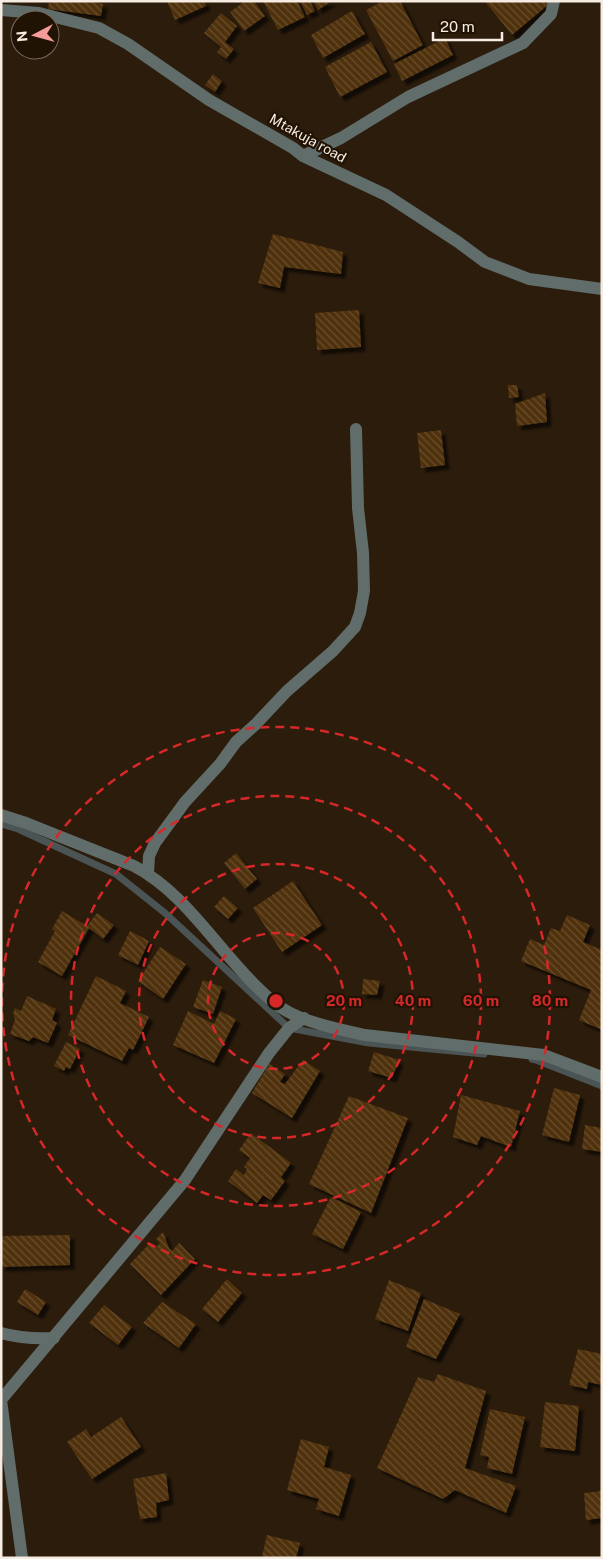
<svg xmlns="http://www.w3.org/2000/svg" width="603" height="1559" viewBox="0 0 603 1559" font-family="'Public Sans',sans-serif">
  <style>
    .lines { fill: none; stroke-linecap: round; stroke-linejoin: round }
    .stream { stroke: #4b5454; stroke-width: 7 }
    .building { fill: url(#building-back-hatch); filter: url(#shadow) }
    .minor { stroke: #606d6b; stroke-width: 12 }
    .ring { fill: none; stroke: #d62828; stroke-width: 2.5; stroke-dasharray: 9 6 }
    .labels { text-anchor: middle; stroke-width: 4.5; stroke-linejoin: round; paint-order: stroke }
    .street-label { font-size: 14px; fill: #f6ece1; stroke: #211304 }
    .centre { fill: #d62828; stroke: #211304; stroke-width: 2.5 }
    .ring-label { font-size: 15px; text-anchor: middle; font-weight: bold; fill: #d62828; stroke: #211304; stroke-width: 4.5; stroke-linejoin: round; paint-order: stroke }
  </style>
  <defs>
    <pattern id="building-back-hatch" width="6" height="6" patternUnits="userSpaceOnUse" patternTransform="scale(1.25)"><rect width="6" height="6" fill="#4f310b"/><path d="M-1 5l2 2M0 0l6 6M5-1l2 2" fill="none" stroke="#694f2e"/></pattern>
    <filter id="shadow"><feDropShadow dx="4.5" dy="4.5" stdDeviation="1" flood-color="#0009"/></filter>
  </defs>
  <rect width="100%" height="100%" fill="#2b1c0c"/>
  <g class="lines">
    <!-- stream -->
    <path class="stream" d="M1,824L18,829L116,874L165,913L289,1028L369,1043L484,1054
      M532,1059L536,1060L602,1086"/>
  </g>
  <!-- building -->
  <path class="building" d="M49,1H88L103,4L101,16L48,9Z
    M167,1H204L206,6L175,20Z
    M245,1H254L265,16L244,31L230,12Z
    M263,1H297L305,17L278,30Z
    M300,1H310L315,11L307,15Z
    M313,1H332L318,10Z
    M383,1H400L423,45L393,61L366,10Z
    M488,1H547L549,4L512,35L486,3Z
    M352,11L365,34L323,58L311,35Z
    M221,13L237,26L225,42L234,49L226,59L217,52L221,47L204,33Z
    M445,38L453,55L402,81L394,64Z
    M371,42L387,72L340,97L325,67Z
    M213,74L222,81L215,92L205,85Z
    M273,234L343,252L341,274L284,267L280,288L258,283Z
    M359,310L361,347L317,350L315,313Z
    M508,385H517L519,397L509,398Z
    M545,393L547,422L517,426L515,404Z
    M441,430L445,465L421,468L417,433Z
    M236,853L257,879L245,889L224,863Z
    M293,881L322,925L282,952L253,908Z
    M224,896L238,908L228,919L214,907Z
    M62,911L87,926L97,913L114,925L103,939L89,928L62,976L38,962L55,931L52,929Z
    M567,915L590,925L583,942L602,950V1030L579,1020L591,990L521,961L530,939L544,945L551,928L560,931Z
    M130,931L149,941L138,965L118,955Z
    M160,947L186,964L163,999L138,981Z
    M96,976L126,991L120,1003L149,1017L133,1050L129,1048L122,1061L68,1035Z
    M363,979L380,981L377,995L362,994Z
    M203,980L222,987L213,1014L193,1007Z
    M27,996L56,1009L52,1020L57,1023L48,1043L33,1037L29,1041L10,1034L15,1020L13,1013L15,1008L21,1011Z
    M188,1011L214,1024L220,1011L236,1019L214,1063L173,1045Z
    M66,1042L80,1049L70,1069L66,1067L64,1071L54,1066Z
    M374,1052L399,1060L392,1078L368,1071Z
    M303,1060L320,1071L292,1118L252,1093L269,1064L285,1074L280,1082L285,1084Z
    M554,1088L580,1095L569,1142L542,1135Z
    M461,1095L520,1111L511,1147L481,1136L477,1145L453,1137Z
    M349,1096L408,1118L371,1213L309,1184Z
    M585,1125L602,1128V1152L582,1149Z
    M251,1133L291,1163L281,1177L285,1181L271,1200L263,1195L257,1203L228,1181L236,1169L244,1175L247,1169L244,1167L250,1158L239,1150Z
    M331,1197L361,1212L343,1249L312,1234Z
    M163,1232L169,1248L172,1251L179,1243L195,1259L161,1295L130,1264L150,1243L155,1248L160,1243L156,1239Z
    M70,1235V1265L1,1267V1236Z
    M227,1279L242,1293L218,1322L202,1309Z
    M389,1280L421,1293L408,1331L375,1319Z
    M25,1289L46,1302L38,1315L17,1302Z
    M424,1299L460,1314L436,1359L406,1347Z
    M162,1302L196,1324L179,1348L143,1323Z
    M104,1305L132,1327L118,1345L89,1323Z
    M578,1349L602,1354V1385L588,1382L587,1389L569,1385Z
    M438,1374L486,1391L465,1468L516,1486L506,1513L455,1490L443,1499L377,1468L418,1377L434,1382Z
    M545,1402L579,1406L575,1451L540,1447Z
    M490,1409L525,1417L512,1474L487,1468L489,1457L480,1455Z
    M121,1417L141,1447L92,1479L67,1442L86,1429L91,1437Z
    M301,1439L329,1447L324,1467L351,1475L339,1516L316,1509L319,1499L287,1490Z
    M166,1473L169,1500L156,1503L157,1517L140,1519L133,1479Z
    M602,1491V1518L586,1520L584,1493Z
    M267,1535L300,1543L296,1558H268L262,1556Z"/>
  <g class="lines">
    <!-- minor -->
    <path class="minor" d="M1,10L39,13L99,28L128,44L209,100L293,148L303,156L386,195L458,242L485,262L529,279L602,289
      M303,156L341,138L408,97L523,43L551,14L554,1
      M1,815L26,823L134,866C182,891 213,942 250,980C261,991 272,1003 285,1010C304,1022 342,1030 365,1035L544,1055L602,1077
      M148,873L149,856L155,843L185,802L220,764L236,742L256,724L287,691L333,651L355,627L360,613L364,591L363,553L358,508L356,429
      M1,1333C19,1338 35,1339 54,1338
      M1,1400L185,1180L269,1053L289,1028L304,1018
      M1,1400L22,1558"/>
  </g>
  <!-- distance rings -->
  <g class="ring">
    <circle cx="276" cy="1001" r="68"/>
    <circle cx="276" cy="1001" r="137"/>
    <circle cx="276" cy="1001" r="205"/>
    <circle cx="276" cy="1001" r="274"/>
  </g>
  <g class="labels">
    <!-- street labels -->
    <g class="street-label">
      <text transform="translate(308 138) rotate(29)" y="5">Mtakuja road</text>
    </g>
  </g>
  <circle cx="276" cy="1001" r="8" class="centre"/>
  <g class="ring-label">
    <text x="344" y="1006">20 m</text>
    <text x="413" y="1006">40 m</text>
    <text x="481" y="1006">60 m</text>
    <text x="550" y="1006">80 m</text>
  </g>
  <!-- border -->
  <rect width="603" height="1559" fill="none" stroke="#f6ece1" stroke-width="5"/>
  <!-- north arrow -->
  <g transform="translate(35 35) rotate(264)"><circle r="24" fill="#211304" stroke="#766a5c"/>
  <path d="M0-4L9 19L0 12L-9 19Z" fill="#f59b9a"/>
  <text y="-8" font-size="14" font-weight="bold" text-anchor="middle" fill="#f6ece1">N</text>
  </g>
  <!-- scale -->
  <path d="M433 32v8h69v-8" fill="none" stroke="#f6ece1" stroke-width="2.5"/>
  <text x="440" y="32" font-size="15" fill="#f6ece1" stroke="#211304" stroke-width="4" paint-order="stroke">20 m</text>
</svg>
